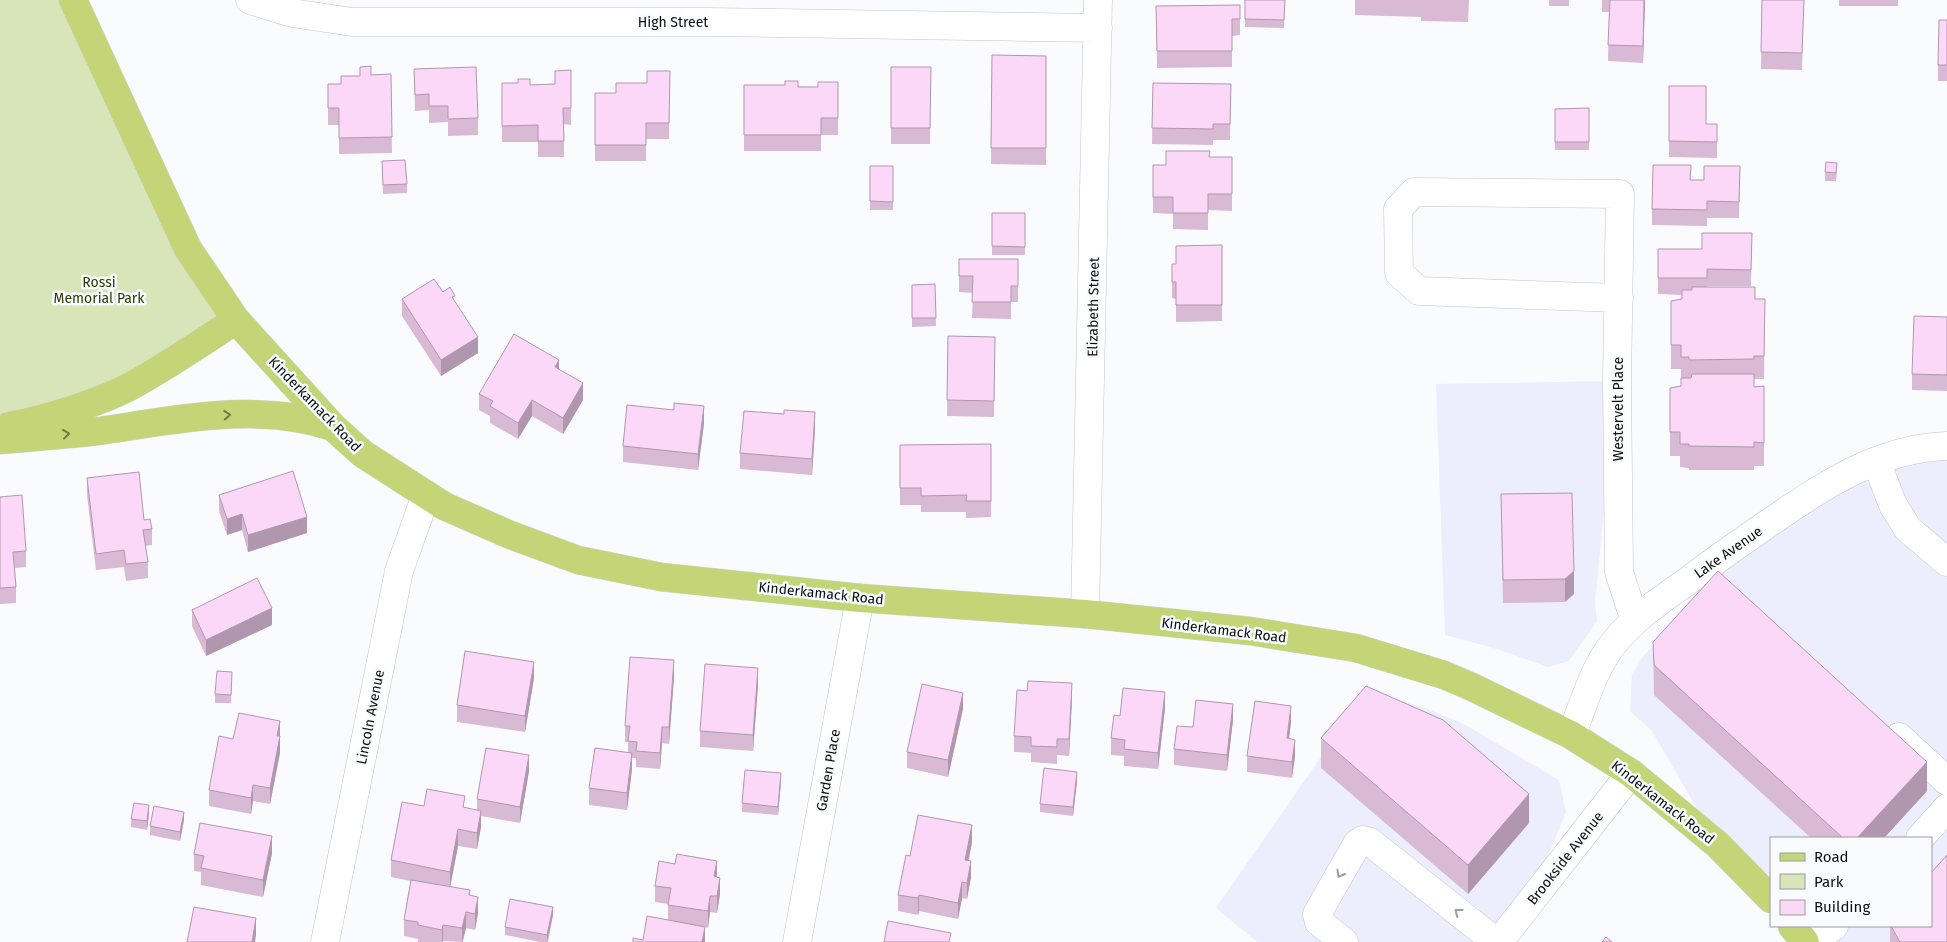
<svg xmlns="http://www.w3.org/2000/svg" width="1947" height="942" viewBox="0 0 1947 942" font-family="'Fira Sans',sans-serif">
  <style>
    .built { fill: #eceefd }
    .green { fill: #d7e5b9 }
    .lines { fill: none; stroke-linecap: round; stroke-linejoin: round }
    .minor-casing { stroke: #c2c3cd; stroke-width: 29 }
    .major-casing { stroke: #d8d8d9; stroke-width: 29 }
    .minor { stroke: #fff; stroke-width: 28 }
    .major { stroke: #c4d476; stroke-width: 28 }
    .wall { fill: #d9bad5 }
    .shaded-wall { fill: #b097ae }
    .building { fill: #fcd8f8; stroke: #b097ae }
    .oneway { stroke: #727a48 }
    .oneway2 { stroke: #9e9e9f }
    .labels { text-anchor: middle; stroke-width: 5; stroke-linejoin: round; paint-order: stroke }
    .street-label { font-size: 14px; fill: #0d0d10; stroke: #fafbff }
    .park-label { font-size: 14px; fill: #2e3b00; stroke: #fafbff }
  </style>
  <rect width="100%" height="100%" fill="#fafbff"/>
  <!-- built -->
  <path class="built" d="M1617,381L1595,603L1597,621L1569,661L1548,667L1497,649L1445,635L1436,384Z
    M1947,446V942H1805L1792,926H1931V838H1771V899L1718,845L1652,731L1630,711L1632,674L1644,655L1685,614L1710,564L1819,489Z
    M1366,692L1423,707L1464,724L1559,780L1566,812L1527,907L1499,942H1257L1216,908Z"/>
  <!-- green -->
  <path class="green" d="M0,0H73L236,320L168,365L0,428Z"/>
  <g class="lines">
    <!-- minor casing -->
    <g class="minor-casing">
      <path id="minor" d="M250,0L292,13L352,22H708L1098,28
        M1619,298L1419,291L1399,273L1398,209L1414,192L1620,194L1617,381L1619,572L1635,621
        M1876,461L1893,505L1908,529L1947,562
        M1085,614L1098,0
        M1571,735C1584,705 1593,668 1614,643C1634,617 1663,599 1689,580C1714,561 1740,543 1766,525C1821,487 1878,448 1947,446
        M1899,737L1947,781
        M1920,838L1947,808
        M325,942L399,571L426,495
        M797,942L860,598
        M1344,942L1319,922L1317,914L1357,844L1363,840L1370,842L1496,942
        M1499,942L1631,773
        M1812,942L1834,926"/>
    </g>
    <!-- major casing -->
    <g class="major-casing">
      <path id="major" d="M73,0L188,249L236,320L333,427L363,454L444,506L508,534L578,560L661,577L860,598L1085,614L1250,631L1356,648L1444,675L1472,687L1571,735L1631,773L1718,845L1771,899
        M9,426C45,419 96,404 129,387C166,367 201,343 236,320
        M0,440C35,437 71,435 106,430C180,419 260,402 333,427
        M1792,926L1805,942"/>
    </g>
    <!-- minor -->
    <use href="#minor" class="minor"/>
    <!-- major -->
    <use href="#major" class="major"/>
  </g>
  <!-- wall -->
  <path class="wall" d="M1245,0H1285L1284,28L1245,27Z
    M1355,0H1469L1468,22L1421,21V17L1355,15Z
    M1549,0H1569V6H1549Z
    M1602,0H1645L1643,63L1608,61L1609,12H1602Z
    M1762,0H1804L1802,70L1761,69Z
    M1839,0H1898V6H1839Z
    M1240,5V35L1232,36V67L1157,68L1156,6Z
    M1947,20V81H1938V65Z
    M992,55L1046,56V165L991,164Z
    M891,67H931L930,144H891Z
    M414,69L478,118V135L448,136V122L429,123V110L415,111Z
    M571,70V125L564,124V157H538V142H502V83L530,85L555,84Z
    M670,71L669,139H646V161H595V93H616L647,83Z
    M391,74L392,153L339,154V125H328V84H341L360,76Z
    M838,82V135H821V151H744V85L818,87Z
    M1153,83L1231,84L1230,140H1213V145L1152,144Z
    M1669,86L1706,124H1717V158L1669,157Z
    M1589,108V150H1555V109Z
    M1210,157H1232V211L1208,210V230L1173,229V214L1153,213V165H1166Z
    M382,161L407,184V193L383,194Z
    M870,166H893V210H870Z
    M1740,166L1739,218H1707V226L1652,225V209L1691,180H1704Z
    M1825,172H1837L1836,181H1825Z
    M992,213H1025V255H992Z
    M1752,233L1751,286H1707V287L1755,299H1765L1764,379H1754V387L1764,386V466H1754V470H1689V468L1680,467V456H1670V388L1681,386V369H1671V301L1682,299V295L1658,294V249H1702Z
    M1222,245V321L1176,322V299L1172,298V264H1176Z
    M959,259H1018V302H1011V319L972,318L973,293L959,292Z
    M935,284L936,326L912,327V285Z
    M443,292L455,302L478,353L441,376L402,316V299Z
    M1947,317V391L1912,390V374Z
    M948,336L995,337L994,417L947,416Z
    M559,370L583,400L563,434L532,416L518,439L490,423V416L479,410V394Z
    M784,414L815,429L812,475L740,469V453Z
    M704,423L698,470L623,462V446Z
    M991,444V517L966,518V512H921V505H900V445Z
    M87,478L144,520L152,529V545L145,546L148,562V578L126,581L124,567L96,570L87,495Z
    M1572,493L1574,594L1565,602L1503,603L1501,494Z
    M219,495L307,533L248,552L242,530L227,535L219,511Z
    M0,497L26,551V567L15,568L16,587V603L0,604Z
    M192,610L272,625L206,656L192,626Z
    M1653,642L1927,791L1884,838H1811L1654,695Z
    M674,677L669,744L662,743L660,769L636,767V758H632V769L627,810L589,805V788L628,752V742H625V726Z
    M534,678L525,732L457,722V705Z
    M232,680L231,703H215V694Z
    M758,685L753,751L700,747V731Z
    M1072,699L1069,756L1057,755V764L1031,762V753L1014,752V736Z
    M1165,708L1158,769L1124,766V756L1111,755V738L1120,716Z
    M963,709L948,777L907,768V752Z
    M1233,720L1227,771L1174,765V749L1193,727Z
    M280,721V753L270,804L253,801L251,814L209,806V790L233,739Z
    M1291,722L1289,739L1295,756L1292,778L1247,772V756Z
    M1321,738L1529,823L1468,894L1321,768Z
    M529,771L520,823L481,816V827L477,849L458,846L450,887L470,896L478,913L475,930L466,928L463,942L443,941V942H418V939L404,936V920L411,881L391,877V860L424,806L465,808L477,810V799Z
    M1077,781L1073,816L1040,812V804Z
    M781,782L778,815L742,812V803Z
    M149,814L147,830L131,827V819Z
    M184,820L180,841L150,835V826Z
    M972,842L969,860L971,877L967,899L962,898L958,919L919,911L918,915L898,911V895L910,856Z
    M272,853L263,897L201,885V872L194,871V854Z
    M717,877L720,894L717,913L710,912L708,928L705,927V942L643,940L668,920V904L655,902V886Z
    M553,915L548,942H540L505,935V927Z
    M1890,926H1931L1947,942H1890Z"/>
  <!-- shaded-wall -->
  <path class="shaded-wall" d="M1644,0H1645L1643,63V46Z
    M478,337V353L441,376V360Z
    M559,360V376L555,367Z
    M583,383V400L563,434V418Z
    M532,400V416L518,439V423Z
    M704,406V423L698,470V454Z
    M815,412V429L812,475V459Z
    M242,514V530L227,535V519Z
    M307,517V533L248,552V535Z
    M1574,571V594L1565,602V579Z
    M272,608V625L206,656V640Z
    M674,660V677L669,744V727Z
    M534,662V678L525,732V716Z
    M758,668V685L753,751V735Z
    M1072,683V699L1069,756V739Z
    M1165,692V708L1158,769V753Z
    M963,693V709L948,777V760Z
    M1233,704V720L1227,771V755Z
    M1291,706V722L1287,755V738Z
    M280,721V753L270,804V788Z
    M662,727V743L660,769V753Z
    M1295,740V756L1292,778V762Z
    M632,753V769L627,810V793Z
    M529,755V771L520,823V807Z
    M1927,762V791L1884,838H1857Z
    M1077,772V781L1073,816V807Z
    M781,773V782L778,815V807Z
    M253,785V801L251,814V798Z
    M1529,794V823L1468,894V865Z
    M149,805V814L147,830V821Z
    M481,811V827L477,849V833Z
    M184,812V820L180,841V832Z
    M972,825V842L965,876V860Z
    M458,829V846L450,888V872Z
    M272,836V853L263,897V880Z
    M717,861V877L714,876Z
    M971,861V877L967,899V883Z
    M720,878V894L717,913V896Z
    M962,882V898L958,919V903Z
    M919,895V911L918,915V898Z
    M710,896V912L708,928V911Z
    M478,897V913L475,930V914Z
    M553,907V915L547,942V935Z
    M466,912V928L462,942V928Z
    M256,918V935L255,942H252Z
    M443,925V941L442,942V930Z
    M705,927V942H702Z"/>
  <!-- building -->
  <path class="building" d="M1245,0H1285L1284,20L1245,19Z
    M1610,0H1644L1643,46L1608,45Z
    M1762,0H1804L1802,53L1761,52Z
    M1240,5V19H1232V51H1157L1156,6Z
    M1939,20H1947V65H1938Z
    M992,55L1046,56V148H991Z
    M371,66V75L391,74L392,137L339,138V108H328V84H341V76H360V67Z
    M476,67L478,118L448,119V106H429V94L415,95L414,69Z
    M891,67H931L930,128H891Z
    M571,70V108H563L564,141H538V125L502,126V83H518V79H530V85L555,84V71Z
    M647,71H670L669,123H646V145H595V93H616V83H647Z
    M785,81H798V87H818V82H838V118H821V135H744V85H785Z
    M1153,83L1231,84L1230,124H1213V129L1152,128Z
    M1669,86H1706V124H1717V142L1669,141Z
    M1589,108V142H1555V109Z
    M1166,151H1210L1209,157H1232V194H1208V213H1173V197H1153V165H1166Z
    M405,160L407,184L383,185L382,161Z
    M1826,162L1837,163L1836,173L1825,172Z
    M1653,165H1691L1690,180H1704V166H1740L1739,202L1707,201V210L1652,209Z
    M870,166H893V202L870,201Z
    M992,213H1025V247L992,246Z
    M1702,233H1752L1751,270L1707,269V278H1658V249H1702Z
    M1222,245V305H1176V282H1172V264H1176V246Z
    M959,259H1018V286H1011V302H972L973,276H959Z
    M434,279L443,292L450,287L455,296L452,297L478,337L441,360L402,299Z
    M935,284L936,318H912V285Z
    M1692,287H1755V299H1765L1764,356H1754V359L1689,360V357H1681V345H1671V301L1682,299V290H1692Z
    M1914,316L1947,317V375L1912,374Z
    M514,334L559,360L555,367L583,383L563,418L532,400L518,423L490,406L493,401L479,394Z
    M948,336L995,337L994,401L947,400Z
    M1692,374H1754V387L1764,386V443L1754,442V447L1689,446V444H1680V432H1670V388L1681,386V378H1691Z
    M674,403L704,406L698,454L623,446L627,405L674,410Z
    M784,410L815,412L812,459L740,453L744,411L784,414Z
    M991,444V501H966L967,495L921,496V488H900V445Z
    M293,471L307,517L248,535L242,514L227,519L219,495Z
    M139,472L144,520L150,519L152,529L143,530L148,562L126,564L124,550L96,554L87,478Z
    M1572,493L1574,571L1565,579L1503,580L1501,494Z
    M22,495L26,551L13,552L16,587L0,588V497Z
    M1718,571L1927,762L1857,838H1843L1654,665L1653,642Z
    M257,578L272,608L206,640L192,610Z
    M465,651L534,662L525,716L457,705Z
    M630,657L674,660L669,727H662L660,753L636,751L637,742L628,741L630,726H625Z
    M705,664L758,668L753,735L700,731Z
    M217,671L232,672L231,695L215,694Z
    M1028,681L1072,683L1069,739H1057V747L1031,746V737L1014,736L1017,690L1027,691Z
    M922,684L963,693L948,760L907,752Z
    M1366,686L1443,720L1529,794L1468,865L1321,738Z
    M1123,688L1165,692L1158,753L1124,749L1125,740L1111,738L1114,715L1120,716Z
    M1196,700L1233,704L1227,755L1174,749L1177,726L1193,727Z
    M1255,701L1291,706L1287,738L1295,740L1292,762L1247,756Z
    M239,713L280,721L277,736H280L270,788L253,785L251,798L209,790L219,736L233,739Z
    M486,748L529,755L520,807L477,799Z
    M595,748L632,753L627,793L589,788Z
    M1044,768L1077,772L1073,807L1040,804Z
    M745,770L781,773L778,807L742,803Z
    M427,789L465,796L463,807L481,811L477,833L458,829L450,872L391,860L402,802L424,806Z
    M134,803L149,805L147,821L131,819Z
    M154,806L184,812L180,832L150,826Z
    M918,815L972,825L965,860L971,861L967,883L962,882L958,903L919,895L918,898L898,895L906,855L910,856Z
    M200,823L272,836L263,880L201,868L204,856L194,854Z
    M677,854L717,861L714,876L720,878L717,896H710L708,911L668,905L671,888L655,886L659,861L675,864Z
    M1947,855V942H1900L1891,926H1931V873Z
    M411,880L470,890L469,895L478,897L475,914L466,912L462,928L443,925L442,930L418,925V922L404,920Z
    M510,899L553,907L547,935L505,927Z
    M194,907L256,918L252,942H187Z
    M647,916L705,927L702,942H633V938L643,940Z
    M888,921L951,933L949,942H884Z
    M1606,937L1612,942H1602Z"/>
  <!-- one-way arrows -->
  <defs><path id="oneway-chevron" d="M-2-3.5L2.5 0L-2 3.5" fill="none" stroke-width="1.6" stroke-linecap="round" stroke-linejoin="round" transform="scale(1.25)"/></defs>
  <g class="oneway">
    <use href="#oneway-chevron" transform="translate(227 415) rotate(-4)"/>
    <use href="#oneway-chevron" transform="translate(66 434) rotate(-6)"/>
  </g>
  <g class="oneway2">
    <use href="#oneway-chevron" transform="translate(1340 874) rotate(120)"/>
    <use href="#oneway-chevron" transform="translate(1458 912) rotate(-142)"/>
  </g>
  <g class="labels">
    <!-- street labels -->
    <g class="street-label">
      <text x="673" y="27">High Street</text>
      <text transform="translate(1093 307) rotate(-89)" y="5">Elizabeth Street</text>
      <text transform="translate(315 404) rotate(46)" y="5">Kinderkamack Road</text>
      <text transform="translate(1618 409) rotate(-90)" y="5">Westervelt Place</text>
      <text transform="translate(1728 552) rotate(-35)" y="5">Lake Avenue</text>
      <text transform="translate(821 593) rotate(6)" y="5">Kinderkamack Road</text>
      <text transform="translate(1224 630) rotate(7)" y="5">Kinderkamack Road</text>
      <text transform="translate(370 717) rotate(-79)" y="5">Lincoln Avenue</text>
      <text transform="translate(828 770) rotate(-80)" y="5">Garden Place</text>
      <text transform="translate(1663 802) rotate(38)" y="5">Kinderkamack Road</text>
      <text transform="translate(1565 858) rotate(-52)" y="5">Brookside Avenue</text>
    </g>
    <!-- park labels -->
    <g class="park-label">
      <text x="99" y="287">Rossi<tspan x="99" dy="16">Memorial Park</tspan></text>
    </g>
  </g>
  <!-- legend -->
  <rect x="1770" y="837" width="162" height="90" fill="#fafbff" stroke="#9b9c9f"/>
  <rect x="1780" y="853" width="25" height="8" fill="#c4d476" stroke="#9b9c9f"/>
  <text x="1814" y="862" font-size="15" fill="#0d0d10">Road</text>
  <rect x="1780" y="874" width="25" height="15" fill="#d7e5b9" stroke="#9b9c9f"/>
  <text x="1814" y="887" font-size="15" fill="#0d0d10">Park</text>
  <rect x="1780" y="900" width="25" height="15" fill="#fcd8f8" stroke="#9b9c9f"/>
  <text x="1814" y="912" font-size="15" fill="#0d0d10">Building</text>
</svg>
